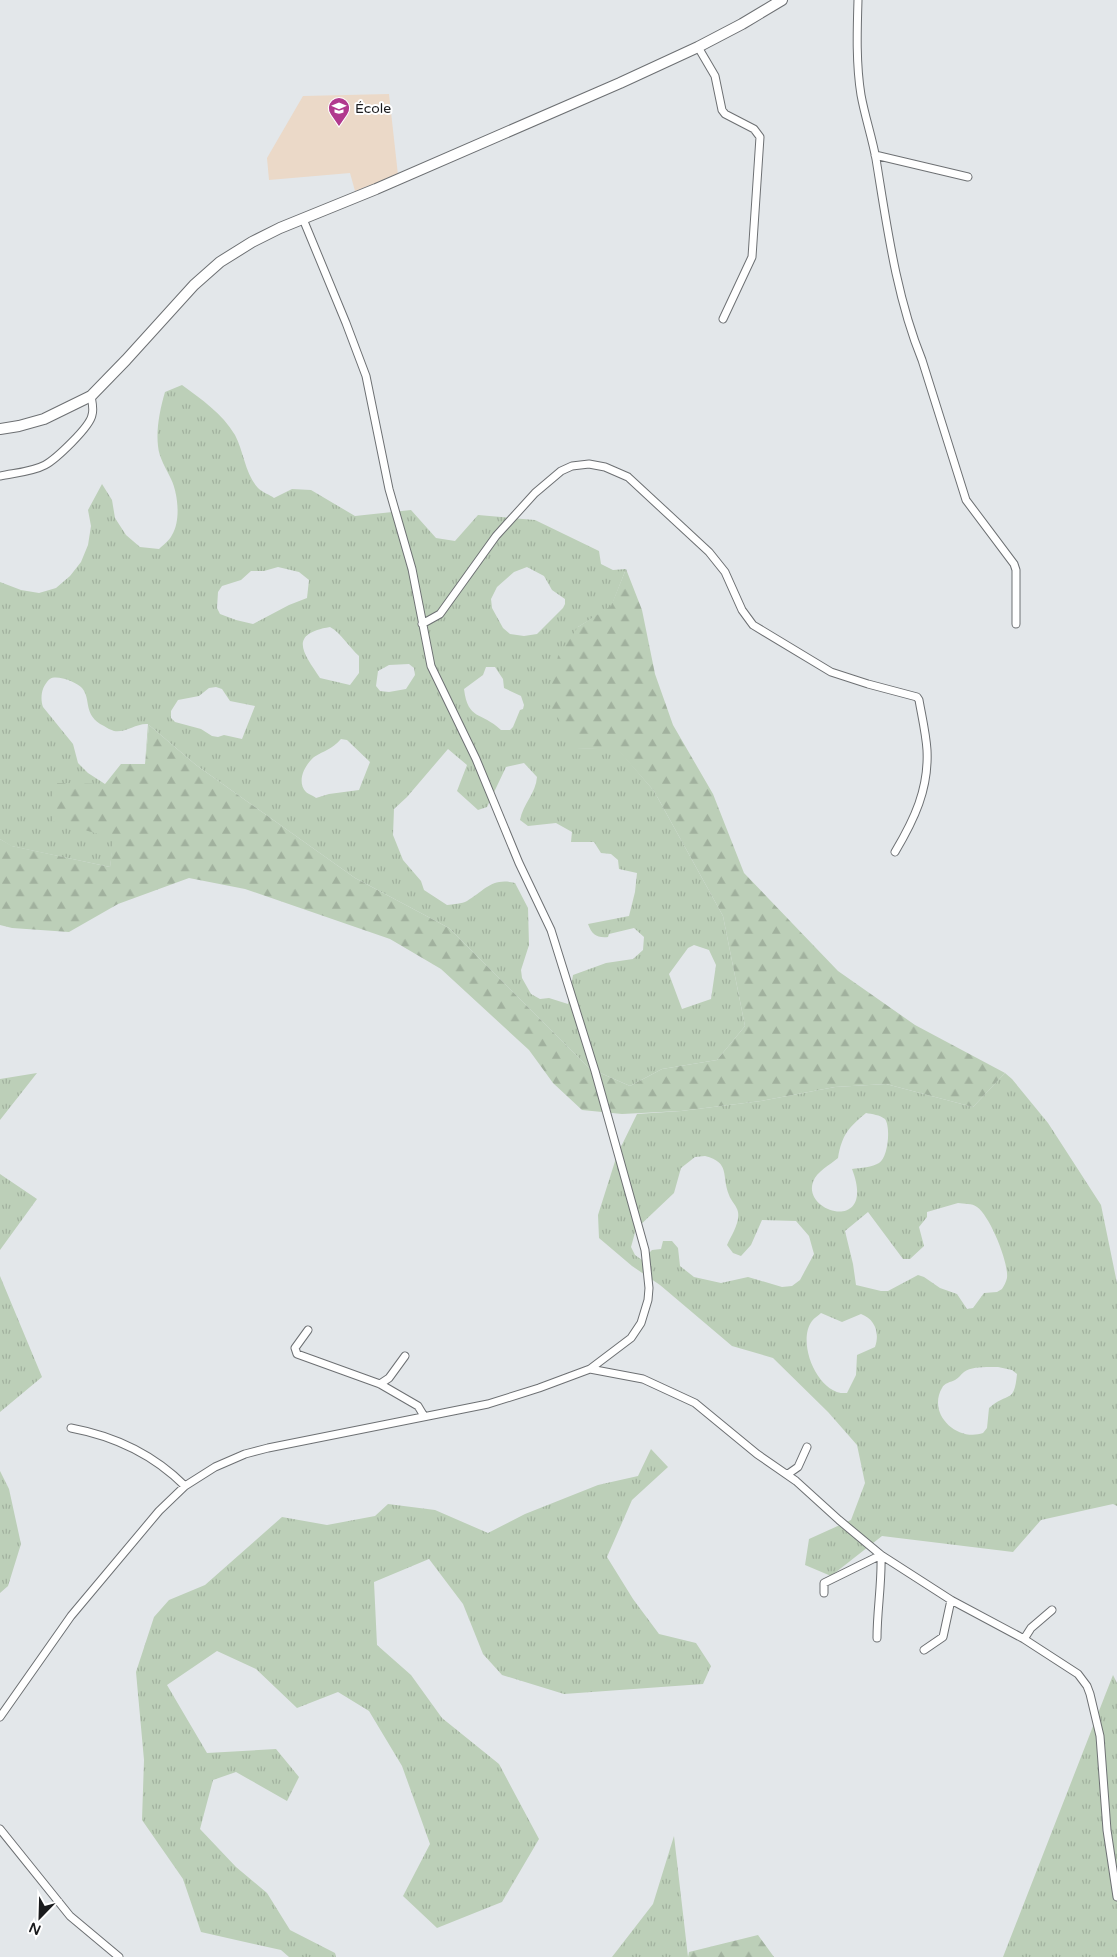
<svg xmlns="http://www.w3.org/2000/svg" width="1117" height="1957" viewBox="0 0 1117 1957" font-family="'Varela Round',sans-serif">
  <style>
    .education { fill: #ebd9c8 }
    .grass { fill: url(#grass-tufts); fill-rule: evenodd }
    .forest { fill: url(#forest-firs) }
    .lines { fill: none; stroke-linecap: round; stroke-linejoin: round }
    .minor-casing { stroke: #6d7073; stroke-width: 9 }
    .secondary-casing { stroke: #6d7073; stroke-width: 12 }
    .minor { stroke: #fff; stroke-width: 7 }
    .secondary { stroke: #fff; stroke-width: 10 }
    .labels { text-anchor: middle; stroke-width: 4; stroke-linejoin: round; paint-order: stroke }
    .poi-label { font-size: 14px; fill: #1a1b1d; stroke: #fff; text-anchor: start }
  </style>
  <defs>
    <pattern id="grass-tufts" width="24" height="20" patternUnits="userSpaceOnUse" patternTransform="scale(1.25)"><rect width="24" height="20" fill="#bccfb8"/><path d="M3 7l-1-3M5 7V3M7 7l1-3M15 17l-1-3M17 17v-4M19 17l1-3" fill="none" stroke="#a1b19e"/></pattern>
    <pattern id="forest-firs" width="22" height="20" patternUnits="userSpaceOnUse" patternTransform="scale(1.25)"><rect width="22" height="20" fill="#bccfb8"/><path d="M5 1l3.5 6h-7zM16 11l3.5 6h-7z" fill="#a1b19e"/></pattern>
  </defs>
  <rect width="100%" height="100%" fill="#e3e7ea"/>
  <!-- education -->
  <path class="education" d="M389,94L398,175L355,191L350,173L269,180L267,158L303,96Z"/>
  <!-- grass -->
  <path class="grass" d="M182,385C202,400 222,413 235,435C244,452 245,474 258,488C262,492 270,495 274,498L292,489L311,490L355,516L411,510L436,538L455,541L478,515L535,520L599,551L601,564L613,570L626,569L611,607L578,627L577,748L618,749L654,791L723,916L745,1026L717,1060L662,1069L630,1086L589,1068L449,928L355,878L196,765L149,725L145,764L148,724C136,723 126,733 114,731C111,730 107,728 104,726C82,715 92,700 82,688C77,682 56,674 50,679C48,680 44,686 43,689C41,694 41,702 43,707L73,744L78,763L88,773L105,784L114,838L110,867L11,846L0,839V582L21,590L39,593L56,588L70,576L81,562L88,545L91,526L88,510L102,484L112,500L115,518L126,535L140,547L159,549C163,545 169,541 172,535C181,521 178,493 171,479C166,468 159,458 158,446C156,429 160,409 165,392ZM278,567L299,572L309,580L307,598L289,605L253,624L236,620L220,614L217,608L218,592L222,586L241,580L251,571H264ZM527,567L544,576L552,590L565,599V604L563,608L537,634L524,636L510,634L503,628L492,608L491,599L497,587L514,572ZM330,627C341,633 349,647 359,656V673L350,685L320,678C304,654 287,634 330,627ZM409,664L414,668L415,675L406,689L389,692L380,691L376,686L378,671L389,665ZM486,667H495L503,679L504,688L521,696L524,705L523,709L520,710L513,727L510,730H501C481,711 468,721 464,689L483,675ZM216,687L222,689L230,701L255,706L242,739L224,735L218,737L212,736L201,729L175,722L171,718V711L178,700L199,696L209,688ZM341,739L347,740L370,762L359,790L329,794L316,798C314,796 308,794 306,792C296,781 305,765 314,757C325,750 331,750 341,739ZM448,749L467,765L457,791L478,810L487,807L506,767L524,763L537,777C536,793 523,804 520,820L528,826L556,823L572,832L571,842H594L601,853L611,854L618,860L619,869L637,873L635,892L629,916L588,924C592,935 597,938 608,937L609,934L634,928L644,937L643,950L633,959L606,963L573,975L568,1004L549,998L540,999L531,994L522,978L521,970L529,945L528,908L515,883C492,877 484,891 467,901C462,904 453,904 447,905L424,890L421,881L403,860L393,835L394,809L407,797ZM694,945L709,950L716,965L711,999L682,1009L669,974L688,948Z
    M37,1073L0,1120V1079Z
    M1005,1073L1012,1079L1048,1123L1101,1205L1117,1283V1506L1113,1504L1041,1520L1013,1552L882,1536L831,1576L805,1565L809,1539L851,1520L865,1483L857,1445L828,1412L773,1358L732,1346L660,1285L632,1266L599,1238L598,1215L617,1155L637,1114L681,1111L761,1101L835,1087L886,1084L973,1107ZM866,1113C872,1114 880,1115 885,1119C891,1127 888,1158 879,1163C873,1167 860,1168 852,1169C877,1234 802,1213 813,1182C817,1171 830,1165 838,1158C842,1135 848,1128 866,1113ZM705,1156C731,1163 721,1175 729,1195C731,1201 737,1206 738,1212C740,1223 731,1236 727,1245L733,1253L741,1256L751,1245L762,1220L796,1221L809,1236L814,1254L800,1280L792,1286L782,1287L748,1277L721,1283L694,1277L680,1266L678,1248L672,1241H663L661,1249L652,1250L642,1260L635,1255L631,1247L636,1229L674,1193L681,1168L695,1157ZM958,1203C964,1204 972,1203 977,1207C990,1216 1009,1263 1007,1278C1006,1282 1004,1286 1002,1289L997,1292L984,1293L973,1308L967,1309L957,1294L940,1288L924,1277L918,1275L888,1291H881L856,1285L853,1264L845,1231L868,1212L903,1259H910L924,1246L919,1227L927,1217V1212ZM821,1313L842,1322L861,1314C875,1319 880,1333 875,1347L857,1355L856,1375L847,1393C818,1396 796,1342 812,1321C814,1318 819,1315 821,1313ZM998,1367L1012,1370L1017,1374C1014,1405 1008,1391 989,1408L987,1428L983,1433C957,1442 927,1414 942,1388C944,1383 951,1382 955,1380C959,1378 960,1375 964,1372C972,1366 988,1367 998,1367Z
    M0,1174L37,1199L0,1250Z
    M0,1276L42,1377L0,1412Z
    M651,1449L668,1467L632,1500L607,1557L633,1599L659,1634L696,1643L711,1666L703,1684L564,1694L502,1675L483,1654L463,1604L429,1559L374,1582L377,1645L411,1675L442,1718L499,1764L539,1839L502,1902L437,1928L403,1896L430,1844L402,1766L369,1711L338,1692L297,1708L256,1669L217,1651L167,1685L207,1753L276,1749L299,1777L287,1801L236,1772L213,1780L200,1829L236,1867L267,1893L290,1930L335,1953L336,1957H289L281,1950L201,1932L183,1879L142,1820L144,1760L136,1672L154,1617L169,1600L205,1585L282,1517L327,1525L375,1516L388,1504L435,1510L488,1533L525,1514L598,1485L638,1476Z
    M0,1471L9,1489L21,1544L8,1586L0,1593Z
    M1113,1675L1117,1683V1957H1003Z
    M674,1836L688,1957H612L653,1904Z"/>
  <!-- forest -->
  <path class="forest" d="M626,569L642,610L655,674L673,725L713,794L744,873L838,971L915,1025L1005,1073L973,1107L886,1084L835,1087L761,1101L681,1111L622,1114L582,1110L553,1083L529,1050L441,969L390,939L245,889L189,878L118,904L69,932L12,928L0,925V839L12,846L110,867L113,838L52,821L53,783L105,784L121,764H145L149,725L196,765L355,878L449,928L589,1068L630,1086L662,1069L717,1060L745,1026L723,916L654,791L618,750L577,748L548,702L558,656L578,627L611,606Z
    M758,1935L774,1957H688L689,1952Z"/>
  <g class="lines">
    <!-- minor casing -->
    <g class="minor-casing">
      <path id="minor" d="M858,0C857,32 856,64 861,95C865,117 872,137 876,159C887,226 896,296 922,360L966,500L1014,564L1016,570V624
        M698,47L715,76L722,110L725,114L754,129L760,137L752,257L723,319
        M875,155L968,177
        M0,476C14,473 32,472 45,465C56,459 90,427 92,415C94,409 92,402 91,396
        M422,624L440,614L496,536L535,493L561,471L572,466L589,464L605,467L628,477L709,552L725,572L742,610L753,625L831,672L868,684L917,697L919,700C922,717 926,734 927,750C929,789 914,820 895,852
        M308,1330L295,1348L297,1354L380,1384L418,1406L424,1416
        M590,1369L643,1379L695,1403L757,1454L796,1481L839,1520L881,1555L951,1600L1024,1639L1078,1674L1087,1686L1090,1694L1100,1736L1107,1830L1117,1897
        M380,1384L389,1378L405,1356
        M71,1428C114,1436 154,1455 185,1486
        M788,1474L798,1467L807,1447
        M824,1593V1583L881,1555
        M877,1638C877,1610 882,1583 881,1555
        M1024,1639L1031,1628L1052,1610
        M924,1650L943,1637L951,1600
        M0,1717L71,1616L159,1511L185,1486L215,1467L245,1454L268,1448L488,1404L539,1388L590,1369L631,1338L641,1323L648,1300L649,1288L645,1250L595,1071L551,930L519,863L476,759L431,666L412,569L389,489L366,376L346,323L303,219
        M0,1829L70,1916L119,1957"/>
    </g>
    <!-- secondary casing -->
    <g class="secondary-casing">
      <path id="secondary" d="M0,429L19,426L44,419L91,396L126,360L194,285L220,262L252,242L280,228L376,189L620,83L698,47L742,24L782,0"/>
    </g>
    <!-- minor -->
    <use href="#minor" class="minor"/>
    <!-- secondary -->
    <use href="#secondary" class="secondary"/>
  </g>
  <!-- icons -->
  <defs>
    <g id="school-pin" transform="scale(1.125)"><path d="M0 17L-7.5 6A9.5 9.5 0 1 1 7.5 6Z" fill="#b1398e" stroke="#fff"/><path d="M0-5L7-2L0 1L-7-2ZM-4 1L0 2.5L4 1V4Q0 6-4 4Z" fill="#fff"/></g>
  </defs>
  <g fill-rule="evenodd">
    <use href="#school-pin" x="339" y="108"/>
  </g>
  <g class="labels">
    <!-- poi labels -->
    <g class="poi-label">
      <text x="355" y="113">École</text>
    </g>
  </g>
  <!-- north arrow -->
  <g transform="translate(40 1917) rotate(203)" stroke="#ffffff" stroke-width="4" paint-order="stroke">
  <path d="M0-4L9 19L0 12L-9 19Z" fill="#1a1b1d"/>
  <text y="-8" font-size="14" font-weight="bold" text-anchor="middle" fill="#1a1b1d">N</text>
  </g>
</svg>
